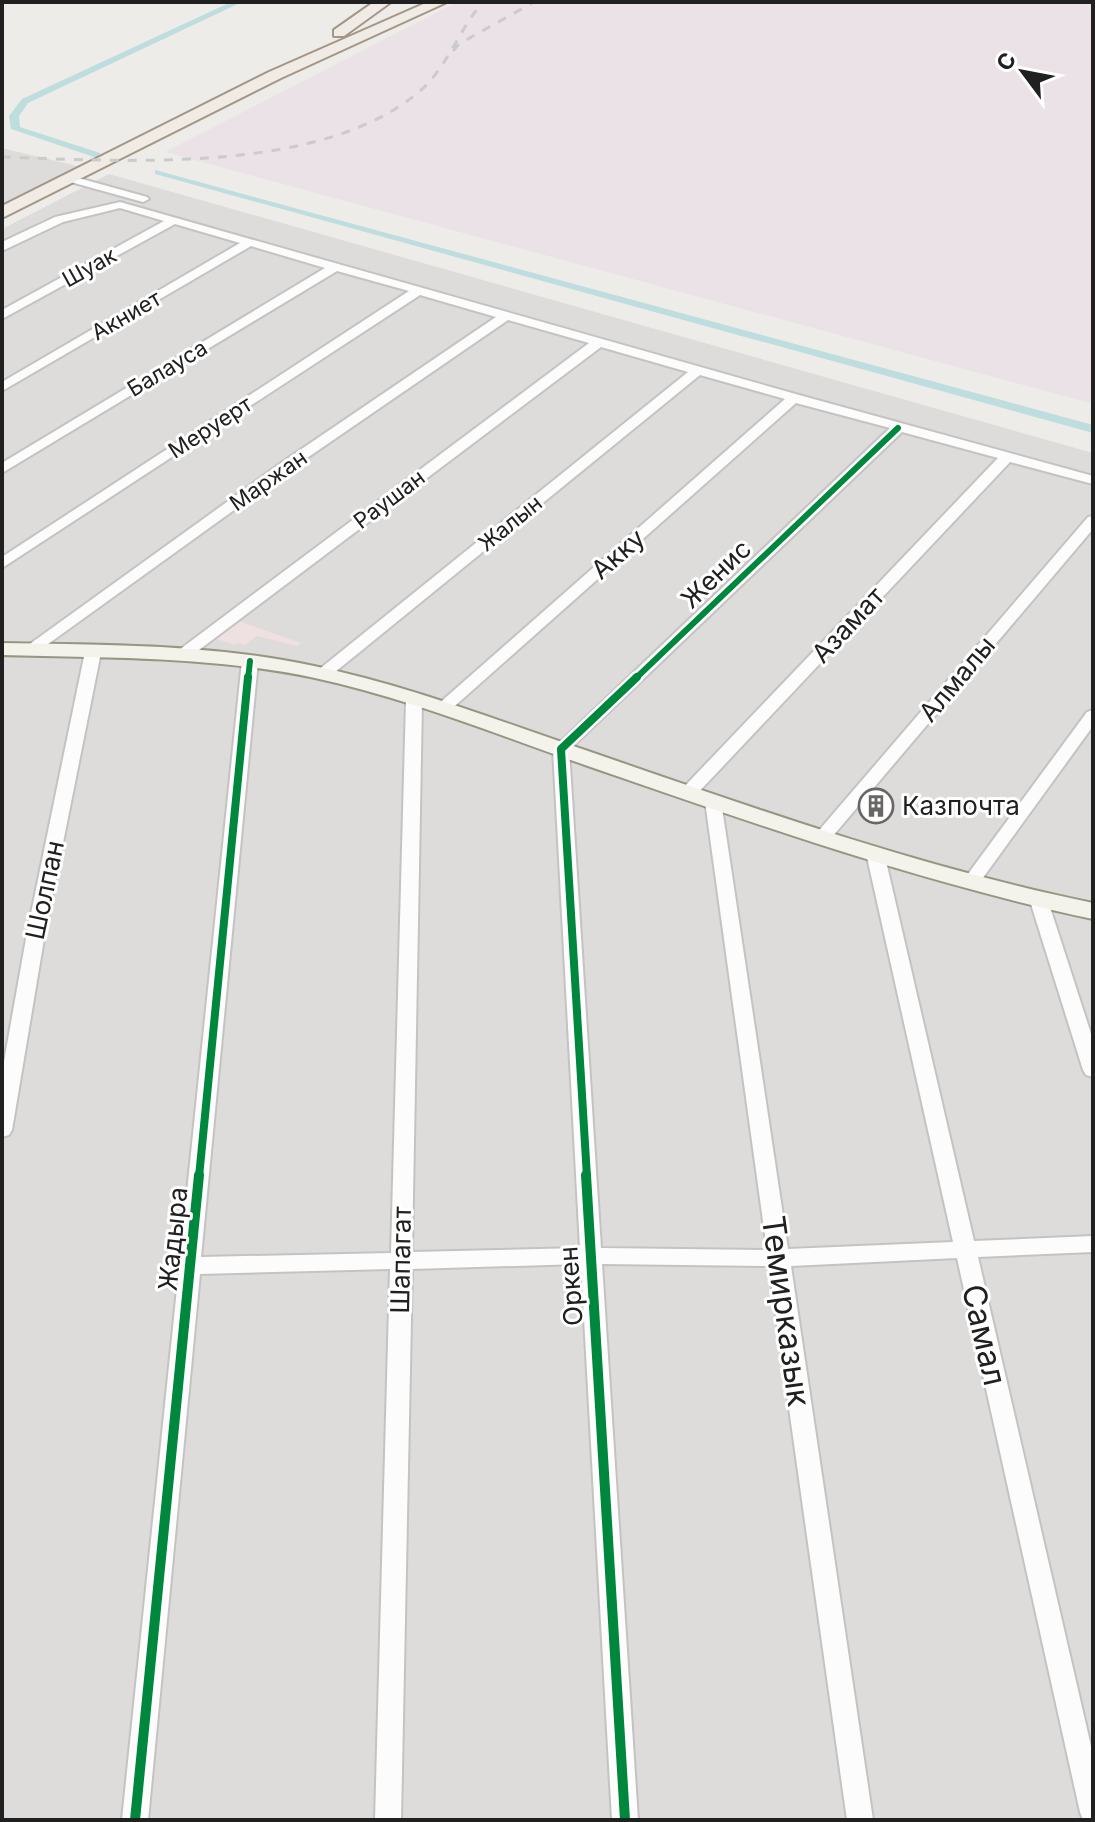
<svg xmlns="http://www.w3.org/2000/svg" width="1095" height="1822" viewBox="0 0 1095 1822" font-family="Inter,sans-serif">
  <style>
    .residential { fill: #dddcda }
    .commercial { fill: #efe0e1 }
    .industrial { fill: #ebe2e8 }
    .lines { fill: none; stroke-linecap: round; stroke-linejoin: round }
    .canal { fill: #bedddf; fill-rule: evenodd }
    .building { fill: #d2d0ce; stroke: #d1cdca; stroke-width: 2 }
    .street-casing { stroke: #c4c3c1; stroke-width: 4 }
    .secondary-casing { stroke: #989682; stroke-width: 4 }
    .primary-casing { stroke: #a39687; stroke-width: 4 }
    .street { fill: #fcfcfc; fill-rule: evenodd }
    .secondary { fill: #f3f3ec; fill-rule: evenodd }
    .primary { fill: #f1ebe6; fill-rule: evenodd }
    .rail { stroke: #cbcbca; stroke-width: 3; stroke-dasharray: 9 9; stroke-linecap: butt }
    .cycleway-far2-casing { stroke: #fff; stroke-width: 10 }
    .cycleway-far1-casing { stroke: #fff; stroke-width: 13 }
    .cycleway-casing { stroke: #fff; stroke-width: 15 }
    .cycleway-far2 { stroke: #00873e; stroke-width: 6 }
    .cycleway-far1 { stroke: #00873e; stroke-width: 8 }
    .cycleway { stroke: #00873e; stroke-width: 10 }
    .labels { text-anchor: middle; stroke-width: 6; stroke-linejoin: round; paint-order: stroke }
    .far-street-label { font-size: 22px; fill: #202020; stroke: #fff }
    .street-label { font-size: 26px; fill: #202020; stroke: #fff }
    .poi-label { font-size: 26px; fill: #202020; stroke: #fff; text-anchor: start }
    .near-street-label { font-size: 32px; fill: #202020; stroke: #fff }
  </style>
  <rect width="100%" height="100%" fill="#eeece9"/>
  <!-- residential -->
  <path class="residential" d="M2,148L81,167L2,207Z
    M109,174L1093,453V1820H2V229Z"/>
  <!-- commercial -->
  <path class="commercial" d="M233,619L301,643L297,646L257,636L245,645L238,643L235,645L211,637Z"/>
  <!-- industrial -->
  <path class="industrial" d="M457,2H1093V404L165,152Z"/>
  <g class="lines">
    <!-- canal -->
    <path class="canal" d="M231,2H242L28,103L19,116L20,127L100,153V157H94L11,129L9,116L22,99Z
      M155,170L1093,425V433L155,174Z"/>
  </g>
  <!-- building -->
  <path class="building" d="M871,796L892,804L883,816L861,808Z"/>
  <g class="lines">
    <!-- street casing -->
    <g class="street-casing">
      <path id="street" d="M71,176L147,197L149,199L143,202L67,181V177Z
        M120,202L799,395L1093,476V484L1010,462L694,797H682L680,793L682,789L998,458L902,432L569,750L601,1248L767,1250L705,801L713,796L721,801L788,1249L953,1242L867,857L876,851L885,857L974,1241L1093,1236V1252L978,1257L1093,1755V1820H1083L1080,1812L957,1258L791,1266L873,1820H847L769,1266L602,1264L638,1820H612L581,1264L412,1269L401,1820H375L390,1269L200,1274L148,1820H122L242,661L250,656L258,661L201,1257L391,1253L406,701L414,696L422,701L412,1252L580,1248L553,749L890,428L796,403L448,712H436L434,709L436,706L785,399L700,375L329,677H317L315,674L317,671L688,372L601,347L187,659H175L173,656L175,653L589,343L508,320L291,469L37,652H27L24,649L27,646L281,463L496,317L420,295L2,568V557L409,291L337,271L2,473V463L325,268L251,246L2,391V382L240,243L175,224L2,319V310L164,221L120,208L63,222L2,251V242L55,217Z
        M1093,516V529L827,843H815L812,839L815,835L1088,517Z
        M93,647L101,652L45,933L12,1130L9,1135L2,1137V1073L27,933L85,652Z
        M1093,710V726L977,886H965L962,882L965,878L1087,712Z
        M1039,895L1048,901L1093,1040V1077L1086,1075L1083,1070L1030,901Z"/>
    </g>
    <!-- secondary casing -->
    <g class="secondary-casing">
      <path id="secondary" d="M2,643C106,645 212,644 314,666C407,685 496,720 585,750C753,808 919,867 1093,903V919C919,882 753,823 585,765C496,734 407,698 315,678C212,656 106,658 2,655Z"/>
    </g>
    <!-- primary casing -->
    <g class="primary-casing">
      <path id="primary" d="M374,2H391L344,36H334V30Z
        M428,2H447L281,78L2,218V206L269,72Z"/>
    </g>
    <!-- street -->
    <use href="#street" class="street"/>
    <!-- secondary -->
    <use href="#secondary" class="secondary"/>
    <!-- primary -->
    <use href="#primary" class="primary"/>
    <!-- rail -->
    <path class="rail" d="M453,51L459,44L534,2
      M2,157C124,161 322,175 420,91C447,68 459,29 483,2"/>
    <!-- cycleway-far2 casing -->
    <g class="cycleway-far2-casing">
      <path id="cycleway-far2" d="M248,679L250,661
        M635,679L898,428"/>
    </g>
    <!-- cycleway-far1 casing -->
    <g class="cycleway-far1-casing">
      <path id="cycleway-far1" d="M199,1177L248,677
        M587,1177L561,749L637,677"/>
    </g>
    <!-- cycleway casing -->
    <g class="cycleway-casing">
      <path id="cycleway" d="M586,1175L625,1820
        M135,1820L199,1175"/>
    </g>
    <!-- cycleway-far2 -->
    <use href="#cycleway-far2" class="cycleway-far2"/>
    <!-- cycleway-far1 -->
    <use href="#cycleway-far1" class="cycleway-far1"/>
    <!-- cycleway -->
    <use href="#cycleway" class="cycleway"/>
  </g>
  <!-- icons -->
  <defs>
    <g id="building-ring" transform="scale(1.8)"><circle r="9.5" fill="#fff" stroke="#686766" stroke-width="1.5"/><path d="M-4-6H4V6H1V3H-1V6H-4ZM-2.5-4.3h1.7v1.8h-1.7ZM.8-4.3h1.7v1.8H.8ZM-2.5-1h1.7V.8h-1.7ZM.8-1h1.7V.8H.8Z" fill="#686766"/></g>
  </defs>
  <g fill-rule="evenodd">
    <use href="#building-ring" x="876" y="806"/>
  </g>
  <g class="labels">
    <!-- far-street labels -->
    <g class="far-street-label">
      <text transform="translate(89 267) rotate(-29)" y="8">Шуак</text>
      <text transform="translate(126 315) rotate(-30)" y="8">Акниет</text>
      <text transform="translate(167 368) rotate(-31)" y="8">Балауса</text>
      <text transform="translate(210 427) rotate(-33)" y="8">Меруерт</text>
      <text transform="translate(268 480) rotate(-35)" y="8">Маржан</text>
      <text transform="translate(389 499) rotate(-37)" y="8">Раушан</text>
      <text transform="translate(510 523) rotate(-39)" y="8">Жалын</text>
    </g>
    <!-- street labels -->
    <g class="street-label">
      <text transform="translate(618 554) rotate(-41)" y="9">Акку</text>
      <text transform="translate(716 574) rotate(-44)" y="9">Женис</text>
      <text transform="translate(848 625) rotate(-47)" y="9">Азамат</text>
      <text transform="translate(957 679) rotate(-50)" y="9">Алмалы</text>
      <text transform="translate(45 890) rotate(-78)" y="9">Шолпан</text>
      <text transform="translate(173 1239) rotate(-84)" y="9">Жадыра</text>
      <text transform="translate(401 1260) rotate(-89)" y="9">Шапагат</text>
      <text transform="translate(571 1286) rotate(-94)" y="9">Оркен</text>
    </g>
    <!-- poi labels -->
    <g class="poi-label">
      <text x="902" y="815">Казпочта</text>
    </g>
    <!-- near-street labels -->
    <g class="near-street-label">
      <text transform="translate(786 1311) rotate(82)" y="11">Темирказык</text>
      <text transform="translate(984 1335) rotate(77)" y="11">Самал</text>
    </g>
  </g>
  <!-- border -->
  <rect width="1095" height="1822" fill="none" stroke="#202020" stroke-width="8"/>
  <!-- north arrow -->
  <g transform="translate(1023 72) rotate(302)" stroke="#ffffff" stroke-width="6" paint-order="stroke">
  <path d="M0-6L14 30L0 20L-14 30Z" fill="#202020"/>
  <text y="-12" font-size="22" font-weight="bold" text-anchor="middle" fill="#202020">С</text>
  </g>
</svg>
